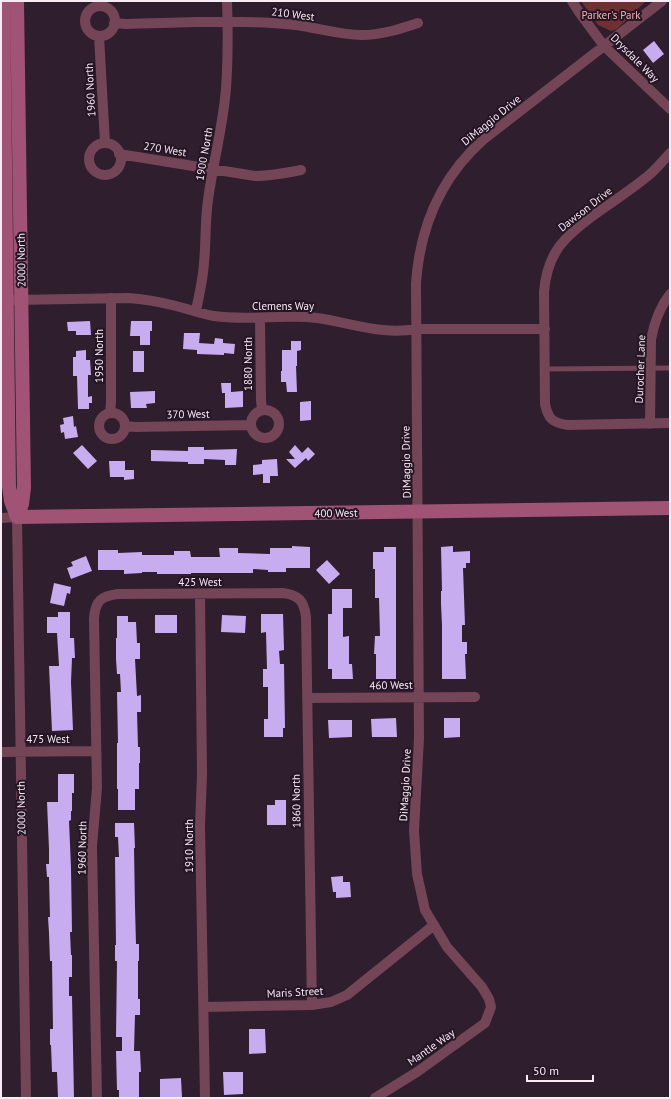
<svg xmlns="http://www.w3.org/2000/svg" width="671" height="1099" viewBox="0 0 671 1099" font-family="'PT Sans',sans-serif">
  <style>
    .green { fill: #703032 }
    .building { fill: #c8acf0 }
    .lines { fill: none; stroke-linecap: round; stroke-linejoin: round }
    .lane { stroke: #744457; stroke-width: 5 }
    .street { stroke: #744457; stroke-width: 10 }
    .secondary { stroke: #a05374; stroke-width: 14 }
    .labels { text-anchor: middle; stroke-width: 4; stroke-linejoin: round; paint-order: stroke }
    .street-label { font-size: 11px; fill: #f7ebf6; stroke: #251524 }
    .park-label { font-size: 11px; fill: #f4b2b1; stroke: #251524 }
  </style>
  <rect width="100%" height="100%" fill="#2f1e2d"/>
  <!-- green -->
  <path class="green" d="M581,1H646L617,29L611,31L598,25Z"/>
  <!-- building -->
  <path class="building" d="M654,41L664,54L653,63L643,50Z
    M90,321L91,335H76V331H68L67,322Z
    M131,321H152V331H150V345H140V336H130Z
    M184,333H200L199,343L214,344L215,338L223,339V343L235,344L234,354L224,353V355L197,354V350L183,349Z
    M291,341H301V350L297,351V366H296L297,392H287L286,382H281V371H282V350H291Z
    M86,350V360H90L91,375H88V397L92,396V403H89V409H78L77,376H73V357H76V351Z
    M133,351H144V372H133Z
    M221,383H231V392L243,391V407L225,408V393H222Z
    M155,391V403L146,404L147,408H131L130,392Z
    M311,401V420L300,421V402Z
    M73,416L74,427L76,426L78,437L65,439L64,432L61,433L60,425L64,424L63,418Z
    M82,445L97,461L88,469L73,453Z
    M295,445L302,453L308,447L315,454L308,461L306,458L295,468L286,459H295L289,452Z
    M188,447H204V450L237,449L236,465H225V460L204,459V464H188V462L151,461V450L188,451Z
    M277,459L278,476H270V483H263V474L253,475V465L262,464V460Z
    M109,461H125V470H134V479L124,480V477H110Z
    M292,546L310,547V568H286V572H268V570L253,569V573H191V574H157V572H142V573L124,574V570H98V550H118V553L142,552V555H174V551H190L191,557H220L219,548H238V553L270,554V548H292Z
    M453,546V552L470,551V563H466V568H463L465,625H462V642H467V654H465L466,679H442V625L441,604V591H442L441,547Z
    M384,547H396V679H376V654H374L375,636H380L379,598H375V569H373V552H384Z
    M86,556L92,571L71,579L67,568L73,566L71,562Z
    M327,560L340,574L329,584L316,570Z
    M54,583L71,587L70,594L67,593L64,606L50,603Z
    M332,589H352V608H343V637L349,636V664H352L353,679H332V669H328V614H332Z
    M58,612H70V638H74L75,658H72L71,682L73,730L52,731L49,666H59L57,633H47V617H58Z
    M261,614H283L284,650L279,651L280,664H284L285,728H283V737H264V719H268V687H263V669H267L266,632L261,633Z
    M155,615H177V633H155Z
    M222,615L246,616L245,633L221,632Z
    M117,616H128V622H136L137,643H140V659H135L137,696L141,695V712H137L138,747H140V763H139V789H135V810H118V789H117V743H118L117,692H121L120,674H117L116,659V638H117Z
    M396,718L397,737H372L371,719Z
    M444,718H460V737L444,738Z
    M328,720H352V737L329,738Z
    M58,774H74V793H72V811H71V820L69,821L71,868L72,932H70L71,955H72V977H69V996H72L74,1098H58L57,1072H52L51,1045H50V1029H53L52,961H50L49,933L48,917H50L49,877H47L46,864H49V849L47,802H58Z
    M275,800H286V825H267V805H275Z
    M115,823H134L135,848H134L135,907L136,944H139V961H138V999H140V1015H135L134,1051H140L141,1072H139V1097L119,1098V1090H117L116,1051H122V1037H116L117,961H115V945H116L115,857H119L118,837H115Z
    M343,876V882H350L351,897L336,898V892H333L331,877Z
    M249,1029H265L266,1053L249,1054Z
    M223,1072H243V1094L224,1095Z
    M181,1078L182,1097H160V1079Z"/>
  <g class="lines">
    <!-- lane -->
    <path class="lane" d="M545,369L670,368"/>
    <!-- street -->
    <path class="street" d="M572,1L579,12L604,46L670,109
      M85 21a15 15 0 1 1 30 0a15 15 0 1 1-30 0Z
      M114,23L126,24C174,23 223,20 272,23C282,24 292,24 302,26C322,29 341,35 362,35C381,35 400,29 418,23
      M99,36L105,143
      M89 159a16 16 0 1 1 32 0a16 16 0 1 1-32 0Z
      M670,153C663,161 656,169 649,175C631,190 612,202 594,215C564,237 547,253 544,292L545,404C548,419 553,423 568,425L670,423
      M119,154L255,176C271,176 286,173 301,170
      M15,300L128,298C144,299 160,302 176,306C188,309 201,314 214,316C248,321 283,314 317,318C339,321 361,328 383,330C394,331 405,331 416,329H545
      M196,311C199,295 203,280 204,263C206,242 205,221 208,200C213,163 223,126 226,89C228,60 228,30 227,1
      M260,318L261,400L262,410
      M251 424a14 14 0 1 1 28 0a14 14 0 1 1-28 0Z
      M99 426a13 13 0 1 1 26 0a13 13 0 1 1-26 0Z
      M110,413L111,403V298
      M650,424L651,340C654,323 659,308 670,294
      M125,426L136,427L251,425
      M1,518L17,517L26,1098
      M200,594L202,775L200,826L205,1098
      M307,698L475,697
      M1,752L96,751
      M204,1007L312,1005L331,1002L347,995L434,925
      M97,1098L92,846L97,788L94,619C95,601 101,596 118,594L283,593C299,595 304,601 306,617L312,1005
      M375,1098L417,1072L485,1023L491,1007L489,999L482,987L447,947L425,910L417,874L414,831L419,738L416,283C420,226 441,177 484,139L662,1"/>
    <!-- secondary -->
    <path class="secondary" d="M3,1L9,486L11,501L17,517
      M17,517L670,508
      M17,517L22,504L24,488L17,1"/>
  </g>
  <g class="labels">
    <!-- street labels -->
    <g class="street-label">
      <text transform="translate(293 14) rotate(7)" y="4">210 West</text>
      <text transform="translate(635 58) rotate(45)" y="4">Drysdale Way</text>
      <text transform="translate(90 90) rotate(-93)" y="4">1960 North</text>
      <text transform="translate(491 120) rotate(-39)" y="4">DiMaggio Drive</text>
      <text transform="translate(165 149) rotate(9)" y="4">270 West</text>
      <text transform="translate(204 154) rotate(-80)" y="4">1900 North</text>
      <text transform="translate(585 209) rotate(-38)" y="4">Dawson Drive</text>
      <text transform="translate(21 260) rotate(-91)" y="4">2000 North</text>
      <text x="283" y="310">Clemens Way</text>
      <text transform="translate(99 356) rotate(-90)" y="4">1950 North</text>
      <text transform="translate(248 364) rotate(-90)" y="4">1880 North</text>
      <text transform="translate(640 369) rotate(-88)" y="4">Durocher Lane</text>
      <text transform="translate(188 414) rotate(-1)" y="4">370 West</text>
      <text transform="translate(406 462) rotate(-91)" y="4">DiMaggio Drive</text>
      <text transform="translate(336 513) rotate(-1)" y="4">400 West</text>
      <text x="200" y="586">425 West</text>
      <text transform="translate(391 685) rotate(-1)" y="4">460 West</text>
      <text x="48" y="743">475 West</text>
      <text transform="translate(405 785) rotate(-87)" y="4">DiMaggio Drive</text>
      <text transform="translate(296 801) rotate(-91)" y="4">1860 North</text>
      <text transform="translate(21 808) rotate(-91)" y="4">2000 North</text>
      <text transform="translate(189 846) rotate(-90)" y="4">1910 North</text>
      <text transform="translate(82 848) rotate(-89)" y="4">1960 North</text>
      <text transform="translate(295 992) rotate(-3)" y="4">Maris Street</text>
      <text transform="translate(431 1047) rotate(-35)" y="4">Mantle Way</text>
    </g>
    <!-- park labels -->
    <g class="park-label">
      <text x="611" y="19">Parker's Park</text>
    </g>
  </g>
  <!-- border -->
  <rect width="671" height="1099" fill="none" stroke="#f7ebf6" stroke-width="4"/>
  <!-- scale -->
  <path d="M527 1075v6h66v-6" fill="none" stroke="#f7ebf6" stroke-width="2"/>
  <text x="533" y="1075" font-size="12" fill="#f7ebf6" stroke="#251524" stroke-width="3" paint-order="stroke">50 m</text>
</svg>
